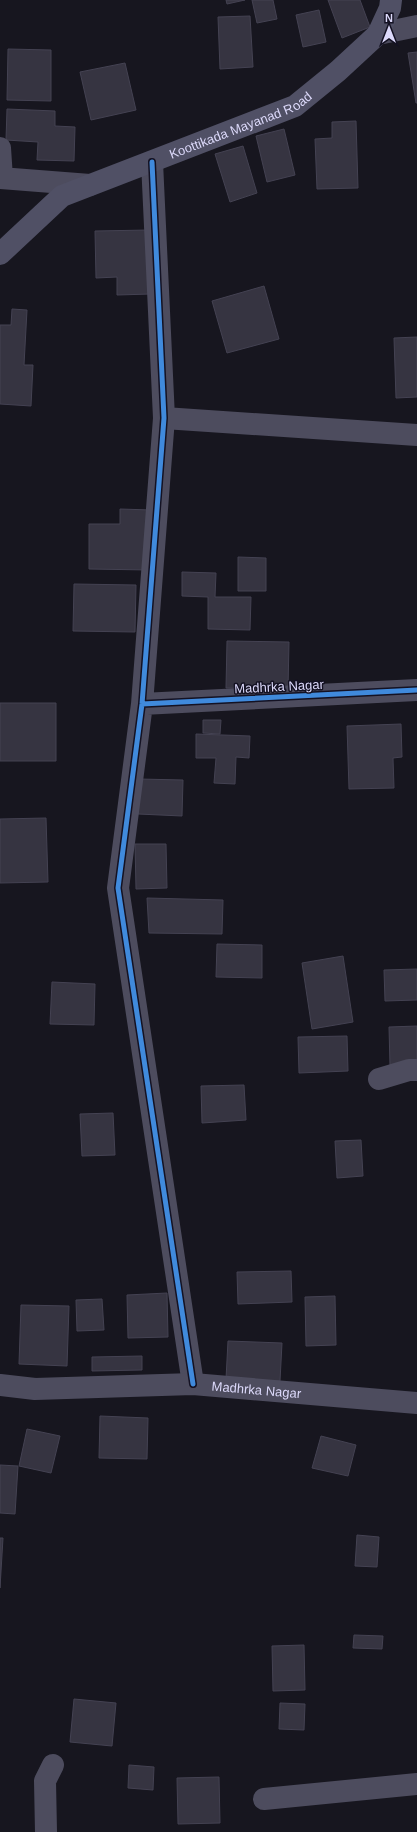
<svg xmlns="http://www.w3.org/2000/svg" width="417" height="1832" viewBox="0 0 417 1832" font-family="Helvetica,sans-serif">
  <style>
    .building { fill: #363441; stroke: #444252 }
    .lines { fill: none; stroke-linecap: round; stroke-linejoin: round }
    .minor { stroke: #4d4c5e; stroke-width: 22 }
    .tertiary { stroke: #4d4c5e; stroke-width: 22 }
    .secondary { stroke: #505065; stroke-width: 22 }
    .cycleway-casing { stroke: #141223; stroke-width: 8 }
    .cycleway { stroke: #408adc; stroke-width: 5 }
    .labels { text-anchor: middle; stroke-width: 3; stroke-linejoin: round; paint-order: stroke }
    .street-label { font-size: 13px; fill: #dcd9fa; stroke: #141223 }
  </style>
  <rect width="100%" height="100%" fill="#17161f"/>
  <!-- building -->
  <path class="building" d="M226,0H245L227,4Z
    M252,0H273L277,19L257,23Z
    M328,0H360L370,27L342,38Z
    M319,10L326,42L303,47L296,15Z
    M250,16L253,67L220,69L218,17Z
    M8,49L51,50V101L7,100Z
    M417,52V103H416L408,53Z
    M125,63L136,110L91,120L80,72Z
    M7,109L55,111V126L75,127L74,161L37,160L38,142L6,140Z
    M356,121L358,188L317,189L315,139L332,138V122Z
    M284,129L295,175L267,182L256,136Z
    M243,146L257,193L230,202L215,154Z
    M149,230L151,294L117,295V277L96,278L95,231Z
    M264,286L279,339L227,353L212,301Z
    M12,309L27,310L24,365H33L31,406L0,404V325H11Z
    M417,337V397L396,398L394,338Z
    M120,509L151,510L149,570L89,569V524H120Z
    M238,557L266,558V591H238Z
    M182,572L216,573L215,597H251L250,630L208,629V597L182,596Z
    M74,584L136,585L135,632L73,631Z
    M227,641L289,642L288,689L226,688Z
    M0,703H56V761H0Z
    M203,720H221L220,734L203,733Z
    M401,724L402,757L393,758L394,788L349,789L347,726Z
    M196,734L250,736L249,758L236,757L235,784L214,783L216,758H196Z
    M139,779L183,780L182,816L138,814Z
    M46,818L48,882L0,883V819Z
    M135,844H166L167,888L136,889Z
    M147,898L223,900L222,934L149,933Z
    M217,944L262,945V978L216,977Z
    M343,956L353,1022L312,1029L302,963Z
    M417,969V1000L385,1001L384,970Z
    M52,982L95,984L94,1025L50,1024Z
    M417,1026V1065L390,1066L389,1027Z
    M347,1036L348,1071L299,1073L298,1037Z
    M244,1085L246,1120L202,1123L201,1086Z
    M113,1113L115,1155L82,1156L80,1114Z
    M361,1140L363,1176L337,1178L335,1141Z
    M291,1271L292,1302L238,1304L237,1272Z
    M167,1293L168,1337L128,1338L127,1295Z
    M335,1296L336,1345L306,1346L305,1297Z
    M102,1299L104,1330L77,1331L76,1300Z
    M21,1305L69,1306L67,1366L19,1364Z
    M228,1341L282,1343L280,1381L226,1379Z
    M142,1356V1370L92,1371V1357Z
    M100,1416L148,1418L147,1459L99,1458Z
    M27,1429L60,1436L51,1473L19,1466Z
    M321,1436L356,1445L348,1476L312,1468Z
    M0,1465L18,1466L15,1514L0,1513Z
    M357,1535L379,1537L377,1567L355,1566Z
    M0,1538H3L0,1588Z
    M354,1635L383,1636L382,1649L353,1648Z
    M304,1645L305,1690L273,1691L272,1646Z
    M74,1699L116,1703L112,1746L70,1742Z
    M280,1703L305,1704L304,1730L279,1729Z
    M129,1765L154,1767L153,1790L128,1788Z
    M219,1777L220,1823L178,1824L177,1778Z"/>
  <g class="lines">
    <!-- minor -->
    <path class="minor" d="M378,34L417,26
      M0,148L2,178
      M152,162L164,418L142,704L118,888L193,1384
      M0,178L90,185
      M164,418L417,435
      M142,704L417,690
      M379,1079L409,1070H417
      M264,1799L417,1784
      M46,1832L45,1781L53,1765"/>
    <!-- tertiary -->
    <path class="tertiary" id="s1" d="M0,1385L35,1389L193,1384L417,1403"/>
    <!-- secondary -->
    <path class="secondary" id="s2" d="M0,254L62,196L295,106L338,71L378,34L390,8L391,0"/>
    <!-- cycleway casing -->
    <g class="cycleway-casing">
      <path id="cycleway" d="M152,162L164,418L142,704L118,888L193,1384
        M142,704L417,690"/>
    </g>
    <!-- cycleway -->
    <use href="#cycleway" class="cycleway"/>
  </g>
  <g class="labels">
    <!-- street labels -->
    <g class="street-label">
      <text dy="5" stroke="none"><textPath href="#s2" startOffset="277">Koottikada Mayanad Road</textPath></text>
      <text transform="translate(279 686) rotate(-3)" y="5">Madhrka Nagar</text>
      <text dy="5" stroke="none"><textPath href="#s1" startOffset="257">Madhrka Nagar</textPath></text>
    </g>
  </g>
  <!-- north arrow -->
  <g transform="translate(389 28)" stroke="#141223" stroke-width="3" paint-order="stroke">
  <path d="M0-3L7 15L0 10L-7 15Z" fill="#dcd9fa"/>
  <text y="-6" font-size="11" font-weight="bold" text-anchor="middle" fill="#dcd9fa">N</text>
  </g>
</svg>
